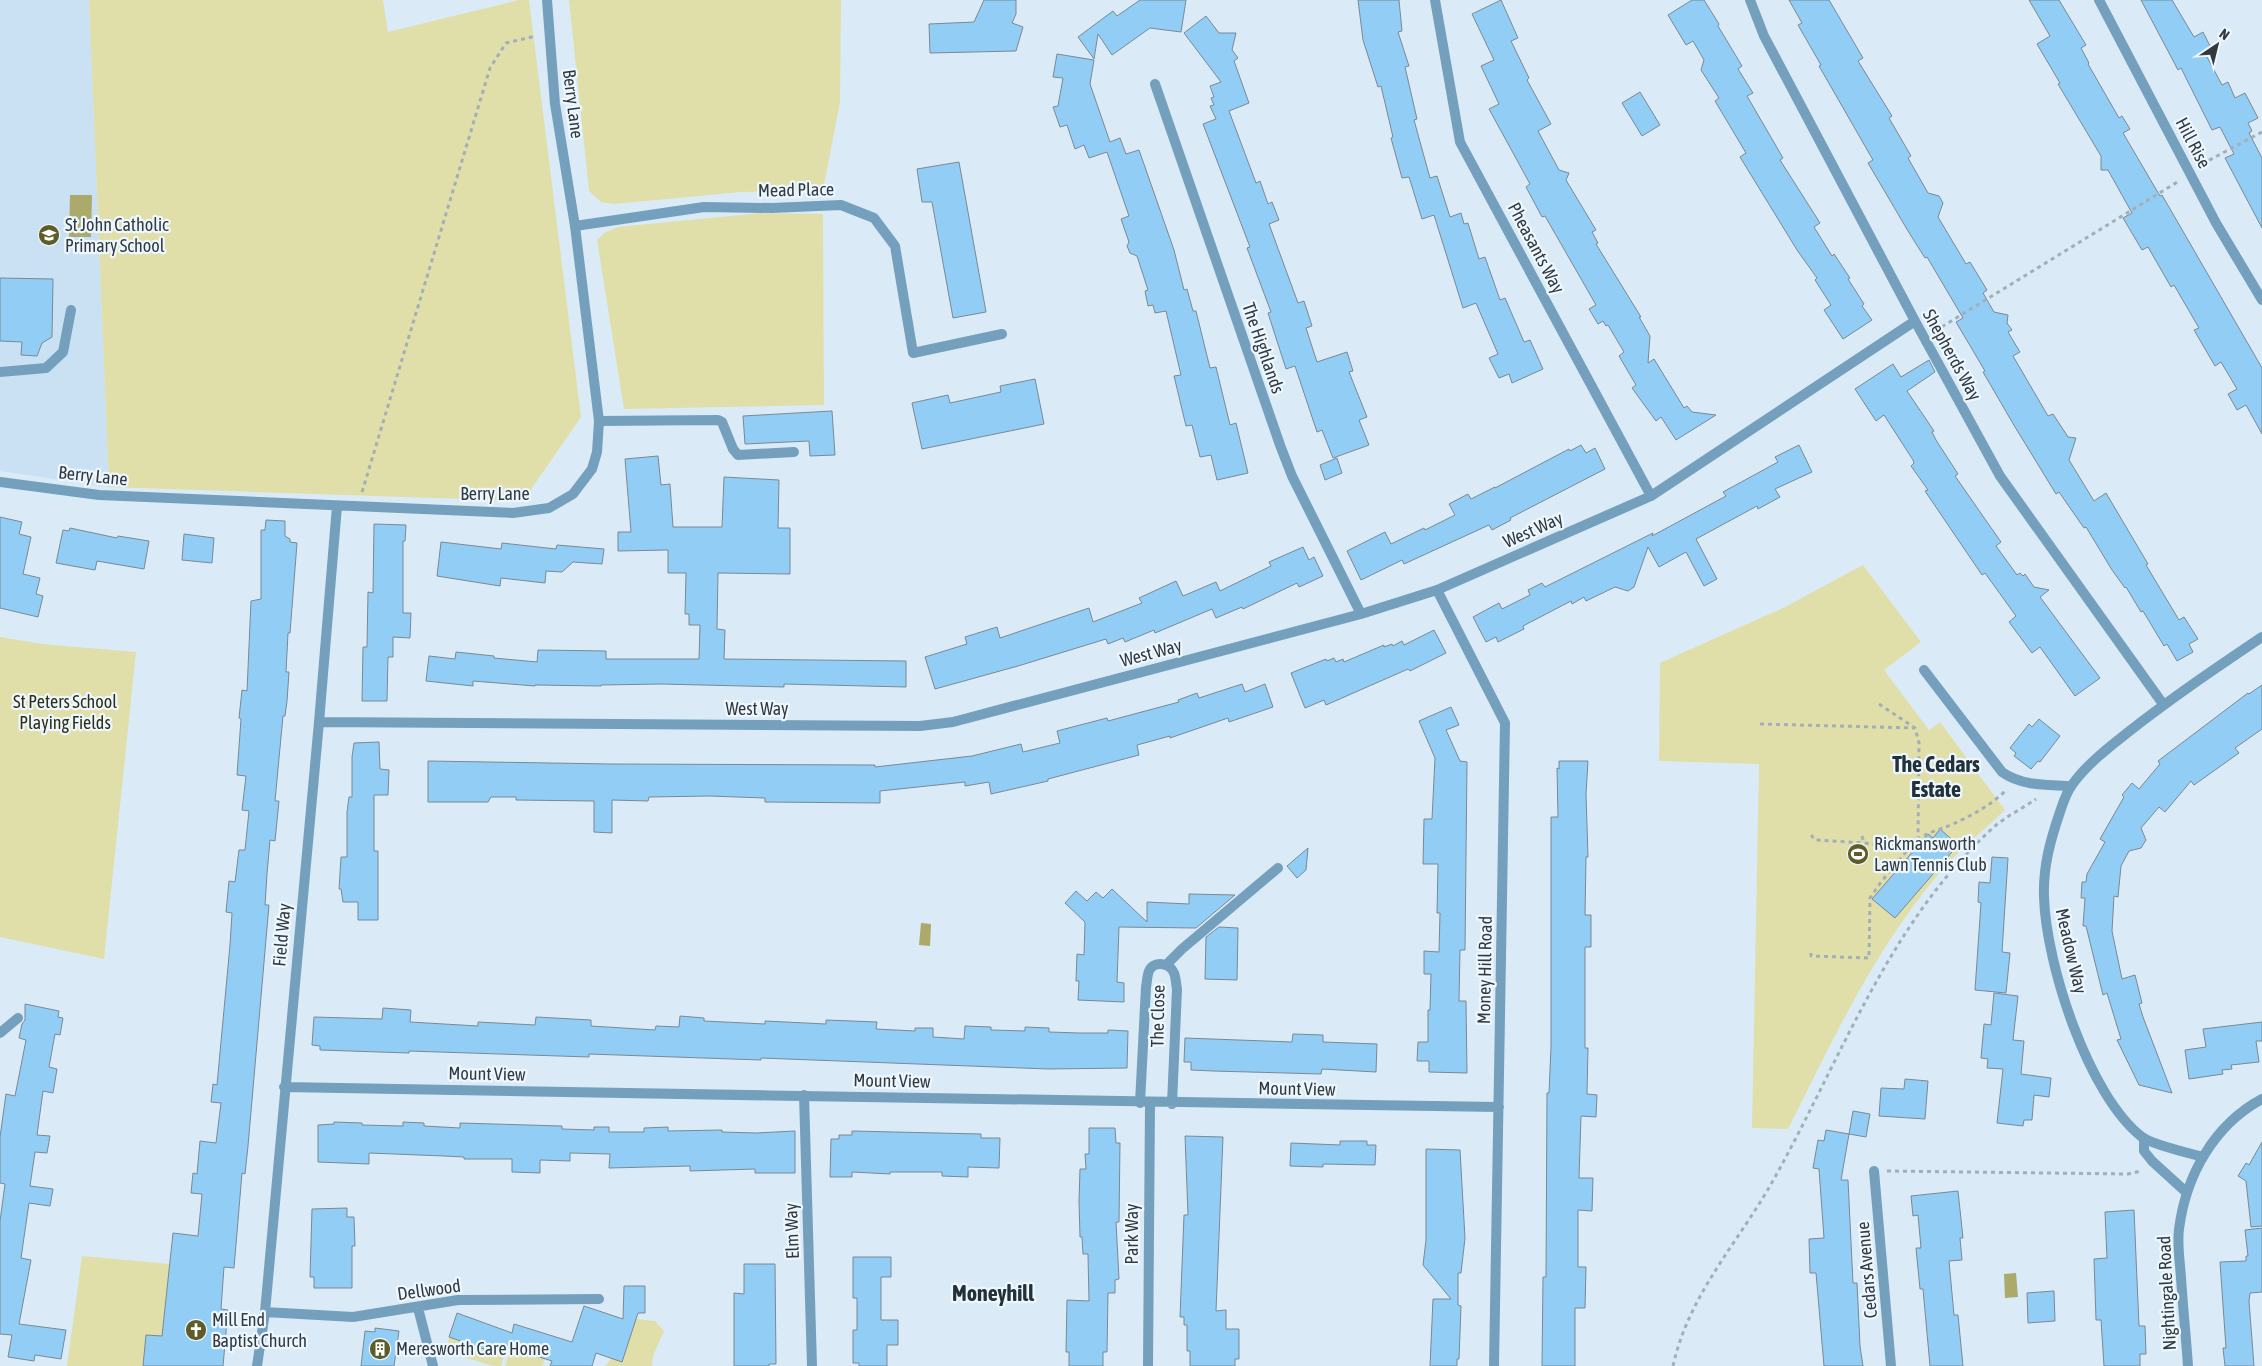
<svg xmlns="http://www.w3.org/2000/svg" width="2262" height="1366" viewBox="0 0 2262 1366" font-family="'Asap Condensed',sans-serif">
  <style>
    .built { fill: #c9e1f2 }
    .green { fill: #e0dfa9 }
    .water { fill: #abaa6b }
    .building { fill: #91cdf5; stroke: #7a8994 }
    .lines { fill: none; stroke-linecap: round; stroke-linejoin: round }
    .path { stroke: #a2afb9; stroke-width: 3; stroke-dasharray: 4 4; stroke-linecap: butt }
    .service { stroke: #74a0bd; stroke-width: 10 }
    .minor { stroke: #74a0bd; stroke-width: 10 }
    .labels { text-anchor: middle; stroke-width: 4.5; stroke-linejoin: round; paint-order: stroke }
    .street-label { font-size: 18px; fill: #333a3f; stroke: #edf7ff }
    .poi-label { font-size: 18px; fill: #333a3f; stroke: #edf7ff; text-anchor: start }
    .park-label { font-size: 18px; fill: #302f12; stroke: #edf7ff }
    .district-label { font-size: 22px; font-weight: bold; fill: #223039; stroke: #edf7ff }
  </style>
  <rect width="100%" height="100%" fill="#daebf7"/>
  <!-- built -->
  <path class="built" d="M0,0H89L109,487L0,471Z"/>
  <!-- green -->
  <path class="green" d="M89,0H383L388,32L519,0H529L581,417L523,501L109,487Z
    M569,0H841L840,102L823,190L741,192L614,204L601,202L589,191Z
    M761,213L823,214L824,405L624,409L597,240L606,232L618,227Z
    M1863,565L1921,642L1884,670L1929,730L1940,722L2005,810C1984,830 1960,849 1941,871C1876,947 1833,1039 1788,1129L1752,1128L1759,764L1659,761L1660,663L1785,607Z
    M0,637L42,644L136,652L104,959L0,937Z
    M82,1256L170,1264L163,1325L165,1337L143,1366H67Z
    M636,1319L655,1321L664,1331L653,1356L652,1366H605L615,1355Z
    M449,1337L504,1356L501,1366H493L451,1353L448,1345Z
    M511,1348L545,1359L542,1366H505Z"/>
  <!-- water -->
  <path class="water" d="M70,195H92L91,237H69Z
    M921,923L931,924L930,946L919,945Z
    M2016,1273L2018,1297L2005,1298L2004,1274Z"/>
  <!-- building -->
  <path class="building" d="M984,0H1016V14L1012,23L1023,27L1016,51L930,53L929,24L974,22Z
    M1140,0H1186L1181,32L1150,28L1112,55L1098,34L1094,59L1078,37L1113,11L1117,16Z
    M1358,0H1399L1402,31L1398,32L1409,66L1405,67L1417,119L1414,120L1430,178L1437,176L1450,217L1461,213L1464,224L1468,223L1479,259L1485,257L1500,300L1505,298L1524,342L1530,340L1543,369L1512,383L1509,374L1499,378L1489,358L1498,354L1476,303L1463,308L1434,215L1422,219L1409,177L1402,178L1391,138L1393,137L1381,86L1378,87L1363,40Z
    M1501,0L1518,38L1511,41L1529,78L1527,80L1551,124L1538,131L1559,170L1569,173L1566,180L1596,230L1592,232L1598,243L1596,244L1641,317H1639L1650,336L1648,363L1654,359L1684,408L1687,406L1692,412L1716,415L1676,440L1661,417L1656,421L1632,388L1636,385L1619,356L1624,352L1608,325L1606,326L1603,321L1598,324L1589,309L1596,305L1545,216L1542,217L1526,187L1530,184L1489,109L1499,104L1481,66L1494,60L1472,14Z
    M1692,0H1704L1719,24L1718,26L1742,66L1738,69L1753,93L1747,96L1783,158L1780,160L1820,223L1814,227L1832,256L1834,254L1850,278L1848,279L1864,304L1862,306L1872,320L1843,339L1824,310L1831,305L1815,280L1817,278L1797,250L1740,157L1746,153L1715,101L1719,98L1701,70L1704,60L1693,41L1686,45L1668,15Z
    M1789,0H1829L1863,58L1858,61L1892,116L1889,118L1911,156L1908,158L1928,193L1939,196L1943,203L1938,217L1966,264L1970,262L1987,290L1983,293L1994,312L2008,315L2007,323L2012,330L2008,332L2020,352L2013,356L2048,416L2053,414L2068,437L2076,438L2069,460L2094,501L2106,493L2148,564L2146,565L2179,620L2184,617L2198,639L2189,644L2193,652L2177,661L2167,644L2164,646L2143,611L2141,612L2126,587L2125,588L2112,570L2086,527L2084,528L2059,492L2056,494L2015,427L1983,372L1985,371L1956,322L1963,318L1927,257L1925,258L1908,231L1868,163L1873,160L1819,66L1821,65L1798,25L1802,23Z
    M2029,0H2059L2086,45L2081,48L2089,63L2088,64L2119,118L2122,116L2130,129L2123,133L2160,196L2162,195L2262,368V434L2246,405L2237,410L2228,394L2237,389L2221,362L2215,366L2194,330L2199,328L2174,285L2171,287L2148,247L2142,250L2123,218L2132,213L2108,170H2101V156L2058,84L2060,83L2037,44L2050,36Z
    M2141,0H2172L2194,37L2203,32L2213,52L2206,55L2222,85L2228,82L2235,98L2245,93L2258,118L2248,123L2252,131L2249,133L2262,158V228L2225,158L2234,154L2220,127L2212,130L2181,68L2178,70Z
    M1206,16L1219,33H1236L1232,50L1238,58L1234,61L1249,103L1229,111L1256,183L1260,181L1268,204L1272,202L1279,220L1269,224L1298,303L1304,301L1312,326L1306,328L1317,362L1347,352L1353,371L1349,372L1367,417L1359,420L1369,445L1333,458L1322,430L1317,432L1295,366L1286,369L1268,313L1271,312L1247,248L1250,247L1203,124L1216,119L1210,106L1214,105L1211,98L1214,97L1210,86L1221,82L1184,33Z
    M1057,54L1094,60L1090,84L1110,142L1120,138L1126,154L1139,150L1174,250L1184,290L1187,289L1193,311H1196L1210,368L1216,367L1230,425L1236,423L1248,473L1217,480L1211,455L1200,457L1192,425L1186,426L1174,376L1181,375L1166,311L1155,313L1153,305L1148,306L1145,291L1148,290L1137,256L1130,253L1127,246L1129,242L1121,219L1129,216L1107,152L1089,158L1084,145L1075,149L1067,125L1060,127L1053,107L1058,106L1063,78L1053,77Z
    M1640,92L1660,125L1642,136L1622,103Z
    M959,162L986,312L953,318L932,202H922L917,169Z
    M0,278L53,279L52,337L42,343L37,356L21,355L22,342L0,341Z
    M1929,360L1935,372L1907,391L1934,431L1932,432L1936,440L1958,474L1955,476L2001,542L1996,546L2017,575L2020,573L2023,576L2025,574L2034,587L2049,590L2040,597L2100,678L2075,696L2040,647L2032,653L2009,622L2016,616L1985,573L1982,575L1925,491L1928,490L1911,466L1914,463L1913,460L1884,415L1876,421L1855,389L1893,364L1901,377Z
    M1035,379L1044,424L922,449L912,403L948,395L950,403L1001,392L1000,386Z
    M832,411L835,455L810,456L809,441L745,444L743,416Z
    M1581,445L1586,453L1595,448L1605,469L1510,518L1511,520L1492,530L1489,525L1404,564L1402,560L1361,580L1347,551L1385,532L1391,544L1424,528L1425,530L1455,515L1449,504L1468,494L1471,499L1495,487V488L1569,449L1570,451Z
    M1799,445L1812,472L1775,489L1780,497L1758,509L1757,506L1696,539L1717,579L1704,586L1686,552L1659,567L1648,547L1634,587L1628,591L1615,587L1586,601L1584,597L1572,604L1571,601L1523,626L1524,629L1498,642L1496,637L1486,642L1473,617L1499,603L1502,609L1530,595L1528,590L1542,583L1545,587L1653,533L1652,536L1726,496L1723,492L1778,462L1775,457Z
    M658,456L661,485L670,484L673,527H722L724,477L779,480L778,528H790V574L718,573L717,629L725,630L724,659L906,661V687L784,684V687L661,684L601,685V686L535,685V686L473,681V686L426,681L429,656L455,659L456,652L494,656V658L537,662L538,650L606,651V659H699L700,625H689V614H685L686,573H668V550L618,551V532H631L625,459Z
    M1337,458L1342,473L1325,480L1320,465Z
    M0,517L22,522L19,534L31,537L23,574L40,578L36,594L43,596L38,617L0,608Z
    M266,520L285,521V536L290,539V542L297,543L290,633H288L286,672H289L287,701L285,716H283L275,801H279L275,841L270,840L267,874L265,905H269L248,1146L245,1174L242,1173L234,1268L224,1267L221,1309L228,1310L223,1366H143L146,1335L162,1336L173,1233L198,1236L202,1194L191,1193L193,1173L197,1174L200,1141L216,1143L221,1103L211,1102L213,1084L217,1085L230,945L232,913L226,912L229,881L235,882L239,850H245L249,811L242,810L246,776L237,775L241,719L239,718L242,690L247,691L251,601L261,599V530H265Z
    M374,524L406,525L405,541H403V613H411L410,638L393,637V657H388L387,701H362L363,647H367L368,592L373,593Z
    M70,528L117,538L118,536L149,541L144,569L97,561L95,570L56,563L63,530L69,531Z
    M184,534L214,538L212,563L182,560Z
    M441,542L501,549L502,543L556,549L557,545L604,549L602,564L573,562L562,572L546,571L545,583L501,578L500,586L437,576Z
    M1303,547L1309,560L1314,557L1323,576L1299,587L1297,583L1243,609L1242,607L1216,618L1212,609L1155,633L1154,630L1125,642L1123,638L1108,644L1106,639L1018,666L935,689L925,657L967,644L965,637L997,627L1000,638L1089,608L1093,622L1142,603L1139,598L1176,581L1183,596L1216,582L1220,591L1271,566L1269,562Z
    M1434,630L1446,653L1410,671L1408,669L1326,705L1324,700L1305,708L1291,673L1326,659L1327,661L1334,658L1336,662L1343,659L1344,662L1384,645V647L1392,644L1393,646L1402,641L1404,645Z
    M1242,684L1245,692L1265,684L1273,707L1229,722L1228,718L1170,738V736L1137,745L1139,755L1048,779V781L991,794L989,782L965,786V782L880,791V803L765,802V798L710,796L649,797L648,801L612,800V833L594,832V801L516,800V797H491L488,802H428V761L611,764L875,765V767L972,756L1021,744L1023,752L1060,743L1057,731L1107,718L1108,721L1179,702L1178,700L1197,693L1199,698Z
    M2262,685V729L2235,748L2239,753L2194,785L2191,781L2165,812L2159,807L2141,828L2146,840L2141,848L2129,851L2121,866L2118,897L2114,896L2112,931L2122,979L2135,975L2142,1003L2139,1004L2143,1017L2172,1093L2139,1085L2117,1040L2121,1039L2107,993L2103,995L2086,926H2083L2085,898H2081L2082,882H2086L2087,874L2105,842L2100,839L2124,797L2122,795L2132,783L2139,789L2160,764L2158,761L2248,693L2249,694Z
    M1451,707L1459,725L1446,730L1460,761L1467,762L1465,950H1460L1459,1001H1466L1467,1073L1429,1072V1061H1417L1418,1042H1428V1010H1430L1431,974H1424V951L1439,952L1440,913H1437L1438,864H1423L1424,819H1432L1435,758L1419,721Z
    M2039,719L2060,736L2040,762L2038,761L2031,769L2014,756L2016,753L2010,748L2029,724L2032,727Z
    M379,742L380,769L389,770L388,795H374V851H378V920H358V902H343L341,889H339L341,857H347V812L349,797H352V757L354,743Z
    M1559,761H1588L1586,794L1588,857H1586L1585,915H1591V947H1585V1048H1588L1587,1094L1597,1095L1596,1117L1581,1116L1579,1178H1593L1592,1211L1578,1210V1267H1586L1585,1308H1575V1366H1542L1543,1277H1546L1547,1093H1549L1551,1047V817H1558L1557,768L1559,769Z
    M1940,829L1958,845L1895,918L1872,899L1928,834L1933,838Z
    M1308,848L1306,870L1297,878L1287,866Z
    M1992,857L2008,858L2002,952L2010,953L2006,993L1975,990L1981,903L1978,902L1979,882L1990,883Z
    M1112,889L1147,922V902L1189,904V894L1235,895L1196,928L1119,927L1117,982L1124,983V1002L1078,1000L1079,981H1076L1077,954L1084,955L1085,922L1065,903L1076,891L1087,901L1096,892L1103,898Z
    M1219,927L1238,928L1237,980L1205,979L1206,937Z
    M1994,993L2018,996L2013,1040L2024,1041L2021,1074L2051,1078L2049,1097L2034,1095L2032,1120H2024L2023,1126L1997,1123L2003,1069L1987,1068L1988,1059L1981,1058L1984,1024L1991,1025Z
    M25,1004L59,1011L58,1017L63,1018L60,1035L55,1034L49,1067L57,1069L53,1093L43,1091L37,1135L50,1136L47,1153L35,1152L30,1186L53,1189L50,1206L29,1203L21,1258L31,1260L19,1324L66,1330L61,1359L35,1355L34,1361L8,1357L12,1335L0,1334V1221L5,1184L0,1183V1137L6,1094L15,1096L26,1040L19,1038L22,1024L25,1020Z
    M383,1008L411,1010L410,1022L478,1026V1022L535,1025L536,1017L591,1020V1026L655,1030L656,1026L679,1027L680,1016L704,1018V1021L765,1024V1021L826,1024V1020L877,1022L876,1029L915,1031V1028H933V1037L964,1039L965,1026L991,1027V1030L1025,1031V1027L1049,1028V1032L1080,1033H1108V1030L1128,1031L1127,1068L1048,1069L761,1058V1060L589,1054V1057L409,1051V1053L320,1050V1046L312,1045L314,1017L382,1019Z
    M2262,1022V1041H2256L2259,1062L2231,1065L2232,1069L2222,1070L2223,1074L2189,1079L2185,1050L2206,1047L2203,1029Z
    M1293,1034L1323,1035V1042L1377,1044L1376,1072L1322,1069L1321,1074L1213,1071L1191,1070V1062H1184L1185,1038L1292,1042Z
    M1905,1079L1928,1081L1925,1119L1879,1116L1881,1088L1904,1089Z
    M1853,1111L1870,1114L1866,1137L1849,1134Z
    M334,1122L362,1123V1125L403,1126V1122L424,1123V1126L460,1128V1123L562,1126V1129L594,1130V1127H609V1132H644V1128L668,1127V1131L722,1130V1132L756,1133L795,1131V1173H755V1169L690,1171V1166L609,1168L610,1154L570,1153V1161L540,1160V1173L512,1172V1159H464V1157L444,1156L369,1153V1164L318,1162V1125L334,1124Z
    M1089,1128H1115L1116,1143H1120L1119,1222H1116L1119,1279L1115,1280V1293H1108L1107,1352H1103V1366H1069V1352H1066L1067,1300L1089,1301L1088,1254H1083L1082,1237H1080L1079,1201L1080,1169H1086L1085,1154H1089Z
    M1826,1130L1849,1134L1841,1180H1848L1853,1283H1857L1860,1346L1863,1366H1824L1816,1273H1810L1809,1239L1824,1238L1819,1169L1813,1168L1818,1140L1824,1141Z
    M852,1131L981,1134V1138H1000L999,1168L968,1167V1177L942,1176V1172H890V1174L852,1172V1177H830L831,1139H839V1135H852Z
    M1185,1136L1223,1137L1216,1311L1226,1310V1329H1239V1359H1235V1366H1190V1351H1187V1325H1184V1317H1180L1184,1215H1188Z
    M1340,1141H1367V1145H1376L1375,1165L1323,1164V1167L1290,1166L1291,1143L1340,1145Z
    M2262,1142V1226L2251,1227L2246,1181L2238,1176L2246,1163L2249,1165Z
    M1426,1149L1460,1150L1465,1238L1461,1273H1458V1305L1461,1306L1459,1359H1457V1366H1430L1433,1299H1451L1423,1265L1426,1240Z
    M1958,1191L1963,1238H1960L1962,1260L1949,1261L1954,1315H1958L1963,1366H1930L1923,1289H1920L1916,1248H1921L1918,1215L1913,1216L1911,1196Z
    M347,1208V1217H354L355,1246H352V1288H314V1277H310L312,1209Z
    M2134,1210L2139,1326H2145L2146,1354H2140V1366H2104L2101,1320H2096L2094,1259L2107,1258L2105,1212Z
    M2262,1228V1292L2250,1293L2249,1301L2254,1366H2225L2223,1348H2226L2220,1262L2246,1261V1256H2248L2245,1230Z
    M853,1257H891V1277H881V1320H898V1345H887V1366H859V1363H853V1330H857V1298H853Z
    M744,1264H775L776,1364H769V1366H734V1293L744,1294Z
    M624,1286H645V1313H638L622,1362L596,1353L592,1366H550L552,1361L507,1347L504,1356L449,1337L457,1313L512,1333L514,1324L572,1342L584,1306L623,1319Z
    M2054,1291L2055,1321L2028,1323L2027,1293Z
    M375,1328L399,1331L394,1366H361L365,1331L375,1332Z"/>
  <g class="lines">
    <!-- path -->
    <path class="path" d="M2202,164L2262,132
      M1935,331L2179,181
      M362,492L490,68L506,43L536,36
      M1879,704L1915,728L1919,743L1918,837
      M1760,724L1915,728
      M1811,835L1815,840L1864,843
      M1862,836L1864,843L1909,848C1923,832 1935,832 1953,824C1971,816 1993,804 2006,790
      M1811,953V956L1869,958L1870,898L1881,882L1909,848
      M1887,1171L2128,1174L2141,1171
      M1673,1366C1689,1293 1740,1241 1775,1177C1842,1057 1890,920 1995,826C2007,816 2023,808 2036,799"/>
    <!-- service -->
    <path class="service" d="M575,226L704,207L772,208L841,205L874,218L895,246L913,353L1002,334
      M0,372L46,368L63,352L71,310
      M599,421L718,420L722,422L733,449L738,455L794,452
      M1924,670L2002,772C2021,786 2048,785 2071,786
      M1166,965L1182,949L1278,868
      M0,1033L18,1018"/>
    <!-- minor -->
    <path class="minor" d="M1435,0L1460,142L1651,496
      M1750,0L1764,36L1915,321L2000,476L2163,704
      M2099,0L2216,223L2262,300
      M1155,84L1280,445L1292,476L1361,614
      M0,482L99,495L513,513L549,508L573,494L592,469L597,452L599,421L575,226L555,104L547,0
      M1437,590L1505,723L1494,1366
      M319,722L920,726L953,722L1361,614L1437,590L1651,496L1915,321
      M284,1087C689,1093 1094,1103 1499,1107
      M804,1095L812,1366
      M1140,1103L1146,987C1147,982 1147,976 1149,971C1154,960 1170,963 1174,973C1176,978 1176,984 1177,989L1172,1104
      M2144,1138V1151L2152,1161L2186,1192
      M2203,1157C2189,1153 2153,1145 2142,1137C2088,1095 2046,964 2044,897C2043,867 2050,841 2060,812C2063,803 2066,793 2072,785C2086,765 2108,748 2127,733C2170,699 2216,668 2262,637
      M1874,1171L1891,1366
      M418,1308L433,1366
      M265,1312L353,1317L458,1300L599,1299
      M257,1366L265,1312L319,722L337,506
      M1148,1366L1150,1103
      M2188,1366C2186,1337 2183,1308 2181,1278C2180,1262 2177,1245 2179,1229C2186,1175 2214,1125 2262,1099"/>
  </g>
  <!-- icons -->
  <defs>
    <g id="school-disc" transform="scale(1.125)"><circle r="9.5" fill="#5e5c29" stroke="#edf7ff"/><path d="M0-5L7-2L0 1L-7-2ZM-4 1L0 2.5L4 1V4Q0 6-4 4Z" fill="#fff"/></g>
    <g id="stadium-disc" transform="scale(1.125)"><circle r="9.5" fill="#5e5c29" stroke="#edf7ff"/><path d="M0-5a6.5 5 0 1 0 0 10a6.5 5 0 1 0 0-10ZM-3.5-1.8h7v3.6h-7Z" fill="#fff"/></g>
    <g id="church-disc" transform="scale(1.125)"><circle r="9.5" fill="#5e5c29" stroke="#edf7ff"/><path d="M-1.2-6h2.4v3.5h3.3v2.4h-3.3V6h-2.4V-.1h-3.3v-2.4h3.3Z" fill="#fff"/></g>
    <g id="building-disc" transform="scale(1.125)"><circle r="9.5" fill="#5e5c29" stroke="#edf7ff"/><path d="M-4-6H4V6H1V3H-1V6H-4ZM-2.5-4.3h1.7v1.8h-1.7ZM.8-4.3h1.7v1.8H.8ZM-2.5-1h1.7V.8h-1.7ZM.8-1h1.7V.8H.8Z" fill="#fff"/></g>
  </defs>
  <g fill-rule="evenodd">
    <use href="#school-disc" x="49" y="235"/>
    <use href="#stadium-disc" x="1858" y="854"/>
    <use href="#church-disc" x="196" y="1330"/>
    <use href="#building-disc" x="380" y="1349"/>
  </g>
  <g class="labels">
    <!-- street labels -->
    <g class="street-label">
      <text transform="translate(573 104) rotate(83)" y="6">Berry Lane</text>
      <text transform="translate(2193 143) rotate(62)" y="6">Hill Rise</text>
      <text transform="translate(796 190) rotate(-1)" y="6">Mead Place</text>
      <text transform="translate(1536 248) rotate(62)" y="6">Pheasants Way</text>
      <text transform="translate(1263 348) rotate(71)" y="6">The Highlands</text>
      <text transform="translate(1952 355) rotate(61)" y="6">Shepherds Way</text>
      <text transform="translate(93 476) rotate(6)" y="6">Berry Lane</text>
      <text x="495" y="500">Berry Lane</text>
      <text transform="translate(1533 530) rotate(-24)" y="6">West Way</text>
      <text transform="translate(1151 653) rotate(-15)" y="6">West Way</text>
      <text x="757" y="715">West Way</text>
      <text transform="translate(282 935) rotate(-85)" y="6">Field Way</text>
      <text transform="translate(2071 951) rotate(77)" y="6">Meadow Way</text>
      <text transform="translate(1485 970) rotate(-89)" y="6">Money Hill Road</text>
      <text transform="translate(1158 1016) rotate(-89)" y="6">The Close</text>
      <text transform="translate(487 1074) rotate(1)" y="6">Mount View</text>
      <text transform="translate(892 1081) rotate(1)" y="6">Mount View</text>
      <text transform="translate(1297 1089) rotate(1)" y="6">Mount View</text>
      <text transform="translate(792 1231) rotate(-92)" y="6">Elm Way</text>
      <text transform="translate(1132 1234) rotate(-90)" y="6">Park Way</text>
      <text transform="translate(1867 1270) rotate(-95)" y="6">Cedars Avenue</text>
      <text transform="translate(429 1290) rotate(-8)" y="6">Dellwood</text>
      <text transform="translate(2167 1293) rotate(-93)" y="6">Nightingale Road</text>
    </g>
    <!-- poi labels -->
    <g class="poi-label">
      <text x="65" y="231">St John Catholic<tspan x="65" dy="21">Primary School</tspan></text>
      <text x="1874" y="850">Rickmansworth<tspan x="1874" dy="21">Lawn Tennis Club</tspan></text>
      <text x="212" y="1326">Mill End<tspan x="212" dy="21">Baptist Church</tspan></text>
      <text x="396" y="1355">Meresworth Care Home</text>
    </g>
    <!-- park labels -->
    <g class="park-label">
      <text x="65" y="708">St Peters School<tspan x="65" dy="21">Playing Fields</tspan></text>
    </g>
    <!-- district labels -->
    <g class="district-label">
      <text x="1936" y="772">The Cedars<tspan x="1936" dy="25">Estate</tspan></text>
      <text x="993" y="1301">Moneyhill</text>
    </g>
  </g>
  <!-- north arrow -->
  <g transform="translate(2217 45) rotate(35)" stroke="#edf7ff" stroke-width="4" paint-order="stroke">
  <path d="M0-4L9 19L0 12L-9 19Z" fill="#333a3f"/>
  <text y="-8" font-size="14" font-weight="bold" text-anchor="middle" fill="#333a3f">N</text>
  </g>
</svg>
